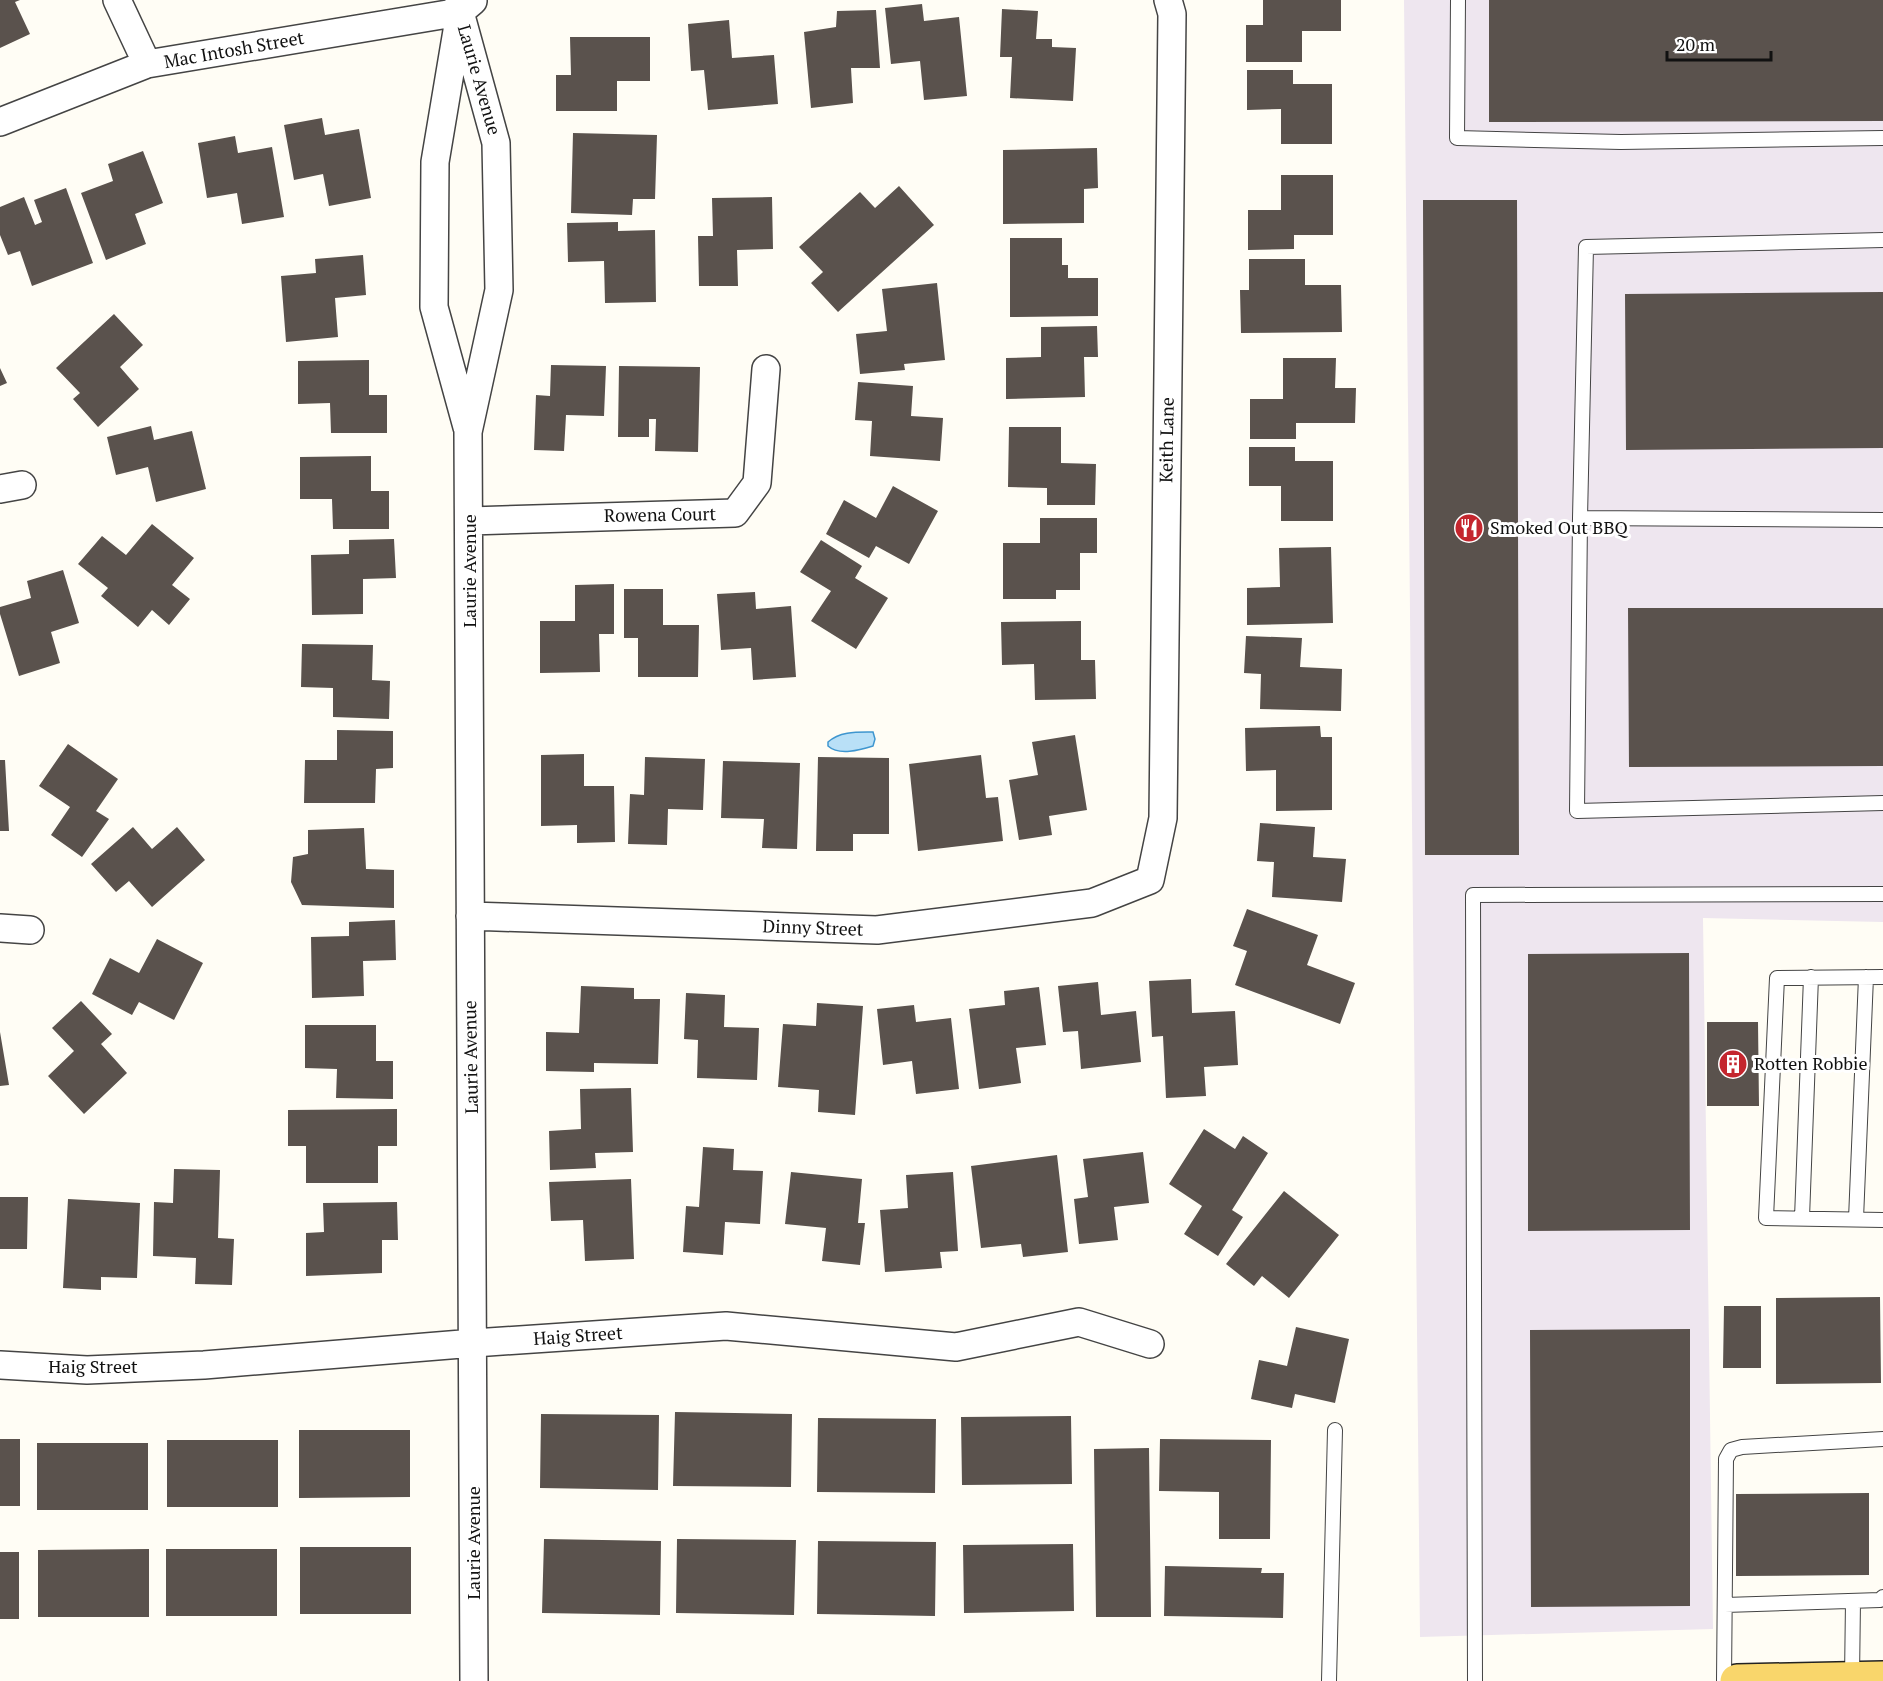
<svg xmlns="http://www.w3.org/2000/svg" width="1883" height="1681" viewBox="0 0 1883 1681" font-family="'PT Serif',serif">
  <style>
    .industrial { fill: #eee6ef }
    .water { fill: #b9e0f7; stroke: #3f96cf; stroke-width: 1.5 }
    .building { fill: #5a524d }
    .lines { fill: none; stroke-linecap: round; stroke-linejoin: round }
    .lane-casing { stroke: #444; stroke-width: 16 }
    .street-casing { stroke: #444; stroke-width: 30 }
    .primary-casing { stroke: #222; stroke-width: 36 }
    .lane { stroke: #fff; stroke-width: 14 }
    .street { stroke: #fff; stroke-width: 27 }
    .primary { stroke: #f9d66b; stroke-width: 33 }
    .labels { text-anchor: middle; stroke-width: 6; stroke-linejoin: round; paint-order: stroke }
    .street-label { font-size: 18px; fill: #111; stroke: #fff }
    .poi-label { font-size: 18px; fill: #111; stroke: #fff; text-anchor: start }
  </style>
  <rect width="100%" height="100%" fill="#fffdf5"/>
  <!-- industrial -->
  <path class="industrial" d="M1404,0H1883V922L1703,918L1713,1629L1420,1637Z"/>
  <!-- water -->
  <path class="water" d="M873,732L875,739L873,746C860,750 839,756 828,746V742C840,731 857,732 873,732Z"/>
  <!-- building -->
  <path class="building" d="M0,0H20L15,2L30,34L0,48Z
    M1263,0H1341V31H1302V62H1246V25H1263Z
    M1489,0H1883V121L1489,122Z
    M922,4L924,21L959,17L967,96L924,100L920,61L891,64L885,8Z
    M1002,9L1038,11L1036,39H1052V47L1076,48L1073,101L1010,98L1012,57H1000Z
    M876,10L880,68H851L853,103L811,108L804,32L836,27L837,11Z
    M729,20L732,58L774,55L778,104L708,110L704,70L691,71L688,24Z
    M570,37H650V81H617V111H556V75H571Z
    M1247,70H1293V84H1332V144H1281V109L1247,110Z
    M322,118L325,135L359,129L371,198L329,206L323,174L294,180L284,125Z
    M573,133L657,135L655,199H633L632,215L571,213Z
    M235,136L238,153L272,147L284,217L242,224L237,193L207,198L198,143Z
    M1097,148L1098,188L1084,189V223L1003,224V150Z
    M143,151L163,203L135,214L146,244L106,260L81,193L113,181L108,164Z
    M1281,175H1333V235H1294V249L1248,250V210H1281Z
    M899,186L934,225L838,312L811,283L823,272L799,247L860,192L875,208Z
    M66,188L93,263L32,286L20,251L8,255L0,235V207L24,197L35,225L42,222L34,200Z
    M772,197L773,249L737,250L738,286H699L698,236H713L712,198Z
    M1423,200H1517L1519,855H1425Z
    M618,222V231L655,230L656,302L605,303L604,261L568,262L567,223Z
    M1010,238H1062V265H1068V278H1098V316L1010,317Z
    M363,255L366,295L335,298L338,337L286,342L281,276L316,273L315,259Z
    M1249,259H1305V285H1341L1342,332L1241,333L1240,290H1249Z
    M937,283L945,360L904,364L905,370L860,374L856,334L887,331L882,289Z
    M1883,292V448L1626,450L1625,294Z
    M114,314L143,345L120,367L139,389L98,427L73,399L80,393L56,368Z
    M1097,326L1098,357H1084L1085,397L1006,399V358L1041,357V327Z
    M1283,358H1336L1335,388H1356L1355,423H1296V439H1250V399H1283Z
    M369,360V395H387V433H331L330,403L298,404V361Z
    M551,365L606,366L604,416L566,415L564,451L534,450L536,395L550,396Z
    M619,366L700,367L698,452L655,451L656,419H649V437H618Z
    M0,368L7,383L0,386Z
    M858,382L913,386L911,416L943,418L940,461L870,456L872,421L855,420Z
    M151,426L154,440L192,431L206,489L156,502L148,467L116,475L107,437Z
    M1009,427H1061V463L1096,464L1095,505H1047V488L1008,487Z
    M1249,447H1295V461H1333V521H1281V486H1249Z
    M371,456V491H389V529H333L332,499H300V457Z
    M893,486L938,511L909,564L876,546L869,558L826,534L844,500L876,518Z
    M1040,518H1097V553H1080V590H1056V599H1003V543H1040Z
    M152,524L194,558L172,585L190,599L169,625L152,610L138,627L101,596L108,588L78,564L102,536L126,555Z
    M394,539L396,578L363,579V614L312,615L311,555L349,554V540Z
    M821,540L862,566L855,578L888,598L856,649L811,621L831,591L800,572Z
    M1331,547L1333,623L1247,625V588L1280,587L1279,548Z
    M63,570L79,623L51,632L60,663L19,676L0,614V607L31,598L27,581Z
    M614,584V634H599L600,672L540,673V621H575V585Z
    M624,589H663V625H699L698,677H638V638H624Z
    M755,592L756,609L791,606L796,677L753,680L751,648L721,650L717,594Z
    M1628,608H1883V766L1629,767Z
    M1081,621V660H1095L1096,699L1035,700L1034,664L1002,665L1001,622Z
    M1246,636L1302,638L1300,667L1342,669L1341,711L1260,709L1261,674L1244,673Z
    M302,644L373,645L372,680L390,681L389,719L333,717V688L301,687Z
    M1320,726L1321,737H1332V810L1276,811V770L1246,771L1245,728Z
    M337,730L393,731V768L376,769L375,803H304L305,760H337Z
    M1075,735L1087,810L1049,816L1052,835L1019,840L1009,780L1038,775L1032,742Z
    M68,744L118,779L96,811L109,819L82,857L51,835L70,807L39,786Z
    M584,754V786H614L615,842L577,843V825L541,826V755Z
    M981,755L986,798L998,797L1003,841L918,851L909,764Z
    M645,757L705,759L703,810L668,809L667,845L628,844L630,794L644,795Z
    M818,757L889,758V834H853V851H816Z
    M0,760H5L9,831H0Z
    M723,761L800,763L797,849L762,848L764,819L721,818Z
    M1260,823L1315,827L1313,857L1346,859L1342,902L1272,897L1274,862L1257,861Z
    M133,827L152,849L177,827L205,860L152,907L129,881L116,892L91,864Z
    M364,828L366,869L394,870V908L302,905L291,882L293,857L308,854V830Z
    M1247,909L1318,935L1307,965L1355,983L1340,1024L1235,985L1247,951L1233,946Z
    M395,920L396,960L363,961L364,996L312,998L311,937L349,936V922Z
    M157,939L203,963L174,1020L139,1002L132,1015L92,994L110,958L139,973Z
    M1689,953L1690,1230L1528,1231V954Z
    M1191,979L1192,1013L1235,1011L1238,1065L1204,1067L1206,1096L1166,1098L1163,1036L1152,1037L1149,981Z
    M1098,982L1101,1015L1136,1011L1141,1062L1081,1069L1078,1031L1063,1032L1058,986Z
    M581,986L634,988V999H660L658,1064L594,1063V1072L546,1071V1032L579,1033Z
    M1039,987L1046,1045L1016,1048L1021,1083L979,1089L969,1009L1005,1005L1004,991Z
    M686,993L725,995L724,1027L759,1028L757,1080L697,1078L698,1040L684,1039Z
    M81,1001L112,1034L101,1044L127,1073L84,1114L48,1076L74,1051L52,1028Z
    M817,1003L863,1006L855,1115L818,1112L819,1090L778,1087L783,1024L816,1026Z
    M914,1005L916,1022L951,1018L959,1089L916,1094L912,1061L883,1065L877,1009Z
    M1707,1022H1758L1759,1106H1707Z
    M305,1025H376V1061H393V1099L336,1098L337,1069L305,1068Z
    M0,1032L9,1085L0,1086Z
    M631,1088L633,1152L595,1153L596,1168L550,1170L549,1131L581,1129L580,1089Z
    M397,1109V1146H378V1183H306V1146H288V1110Z
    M1204,1129L1235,1149L1243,1136L1268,1153L1232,1210L1243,1217L1218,1256L1184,1234L1202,1206L1169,1184Z
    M703,1147L734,1149L733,1170L763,1171L760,1224L725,1222L723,1255L683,1252L686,1206L699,1207Z
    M1143,1152L1149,1203L1114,1207L1118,1240L1079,1244L1074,1199L1088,1197L1083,1159Z
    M1057,1155L1068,1252L1023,1257L1021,1244L981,1248L971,1166Z
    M174,1169L220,1170L218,1238L234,1239L232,1285L195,1284L196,1258L153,1256L154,1202L173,1203Z
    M791,1172L862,1179L858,1223H865L860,1265L822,1261L826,1228L785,1224Z
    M953,1172L958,1251L940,1252L942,1268L885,1272L880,1210L908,1208L906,1175Z
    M631,1179L634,1259L585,1261L583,1220L551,1221L549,1182Z
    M1284,1191L1339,1235L1289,1298L1262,1276L1254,1286L1226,1264Z
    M0,1197H28L27,1249H0Z
    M68,1199L140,1203L137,1278L101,1277V1290L63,1288Z
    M397,1202L398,1240H382V1273L306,1276V1233L324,1232L323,1203Z
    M1880,1297L1881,1383L1776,1384V1298Z
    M1724,1306H1761V1368H1723Z
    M1296,1327L1349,1339L1335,1403L1295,1394L1292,1408L1251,1399L1259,1360L1287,1366Z
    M1690,1329V1606L1531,1607L1530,1330Z
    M675,1412L792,1414L791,1487L673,1486Z
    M541,1414L659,1415L658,1490L540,1488Z
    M1071,1416L1072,1484L962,1485L961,1417Z
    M818,1418L936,1419L935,1493L817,1492Z
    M299,1430H410V1497L299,1498Z
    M0,1439H20V1506H0Z
    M1160,1439L1271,1440L1270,1539H1219V1492L1159,1491Z
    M167,1440H278V1507H167Z
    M37,1443H148V1510H37Z
    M1149,1448L1151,1617H1096L1094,1449Z
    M1869,1493V1575L1736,1576V1494Z
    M544,1539L661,1541L660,1615L542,1613Z
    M677,1539L796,1540L794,1615L676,1613Z
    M818,1541L936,1542L935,1616L817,1614Z
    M1073,1544L1074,1611L964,1613L963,1545Z
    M300,1547H411V1614H300Z
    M149,1549V1617H38V1550Z
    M166,1549H277V1616H166Z
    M0,1552H19V1619H0Z
    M1165,1566L1262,1568L1261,1573H1284L1283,1618L1164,1616Z"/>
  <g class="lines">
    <!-- lane casing -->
    <g class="lane-casing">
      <path id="lane" d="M1458,0L1457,138L1621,142L1883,138
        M1883,240L1586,247L1580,518L1577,811L1883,803
        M1580,518L1883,520
        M1883,977L1777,978L1766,1218L1883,1220
        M1802,1218L1811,977
        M1856,1219L1866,977
        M1725,1605L1880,1600L1883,1597
        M1852,1678L1853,1601
        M1329,1681L1335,1430
        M1475,1681L1473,895L1883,894
        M1724,1681L1726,1459L1731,1450L1742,1447L1883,1439"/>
    </g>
    <!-- street casing -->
    <g class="street-casing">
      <path id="street" d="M117,0L147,64
        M459,0L460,12L496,143L499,290L468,432L474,1681
        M459,19L435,162L434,307L467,427
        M0,122L147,64L460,12L473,1
        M0,489L22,485
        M470,521L735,513L757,483L766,369
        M470,916L877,930L1092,903L1150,880L1163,818L1172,14L1168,0
        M0,928L30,930
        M0,1365L87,1370L204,1365L474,1343L726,1326L956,1347L1079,1322L1150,1344"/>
    </g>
    <!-- primary casing -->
    <g class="primary-casing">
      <path id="primary" d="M1737,1681L1883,1678"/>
    </g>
    <!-- lane -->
    <use href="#lane" class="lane"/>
    <!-- street -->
    <use href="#street" class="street"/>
    <!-- primary -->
    <use href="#primary" class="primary"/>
  </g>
  <!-- icons -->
  <defs>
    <g id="restaurant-disc" transform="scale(1.5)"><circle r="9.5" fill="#c4262e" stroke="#fff"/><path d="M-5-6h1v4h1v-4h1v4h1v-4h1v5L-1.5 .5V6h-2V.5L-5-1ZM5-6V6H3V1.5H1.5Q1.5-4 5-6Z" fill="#fff"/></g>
    <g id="building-disc" transform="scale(1.5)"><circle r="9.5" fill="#c4262e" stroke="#fff"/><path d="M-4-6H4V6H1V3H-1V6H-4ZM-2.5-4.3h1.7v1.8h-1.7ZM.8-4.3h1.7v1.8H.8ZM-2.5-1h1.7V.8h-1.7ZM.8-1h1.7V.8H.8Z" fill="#fff"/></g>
  </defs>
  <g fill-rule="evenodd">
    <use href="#restaurant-disc" x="1469" y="528"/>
    <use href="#building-disc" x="1733" y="1064"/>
  </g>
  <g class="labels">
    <!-- street labels -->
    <g class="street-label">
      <text transform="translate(234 50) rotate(-10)" y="6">Mac Intosh Street</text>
      <text transform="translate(479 80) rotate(74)" y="6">Laurie Avenue</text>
      <text transform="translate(1167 440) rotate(-89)" y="6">Keith Lane</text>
      <text transform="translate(660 515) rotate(-1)" y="6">Rowena Court</text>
      <text transform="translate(470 571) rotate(-90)" y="6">Laurie Avenue</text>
      <text transform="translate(813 928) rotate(2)" y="6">Dinny Street</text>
      <text transform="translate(471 1057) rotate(-91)" y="6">Laurie Avenue</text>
      <text transform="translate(578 1336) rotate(-4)" y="6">Haig Street</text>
      <text x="93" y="1373">Haig Street</text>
      <text transform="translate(474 1543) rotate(-90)" y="6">Laurie Avenue</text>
    </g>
    <!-- poi labels -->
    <g class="poi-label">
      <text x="1490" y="534">Smoked Out BBQ</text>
      <text x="1754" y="1070">Rotten Robbie</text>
    </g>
  </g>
  <!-- scale -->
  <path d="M1667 51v9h104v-9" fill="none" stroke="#111111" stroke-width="3"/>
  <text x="1676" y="51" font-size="18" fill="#111111" stroke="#ffffff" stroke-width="4.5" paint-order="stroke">20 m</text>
</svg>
